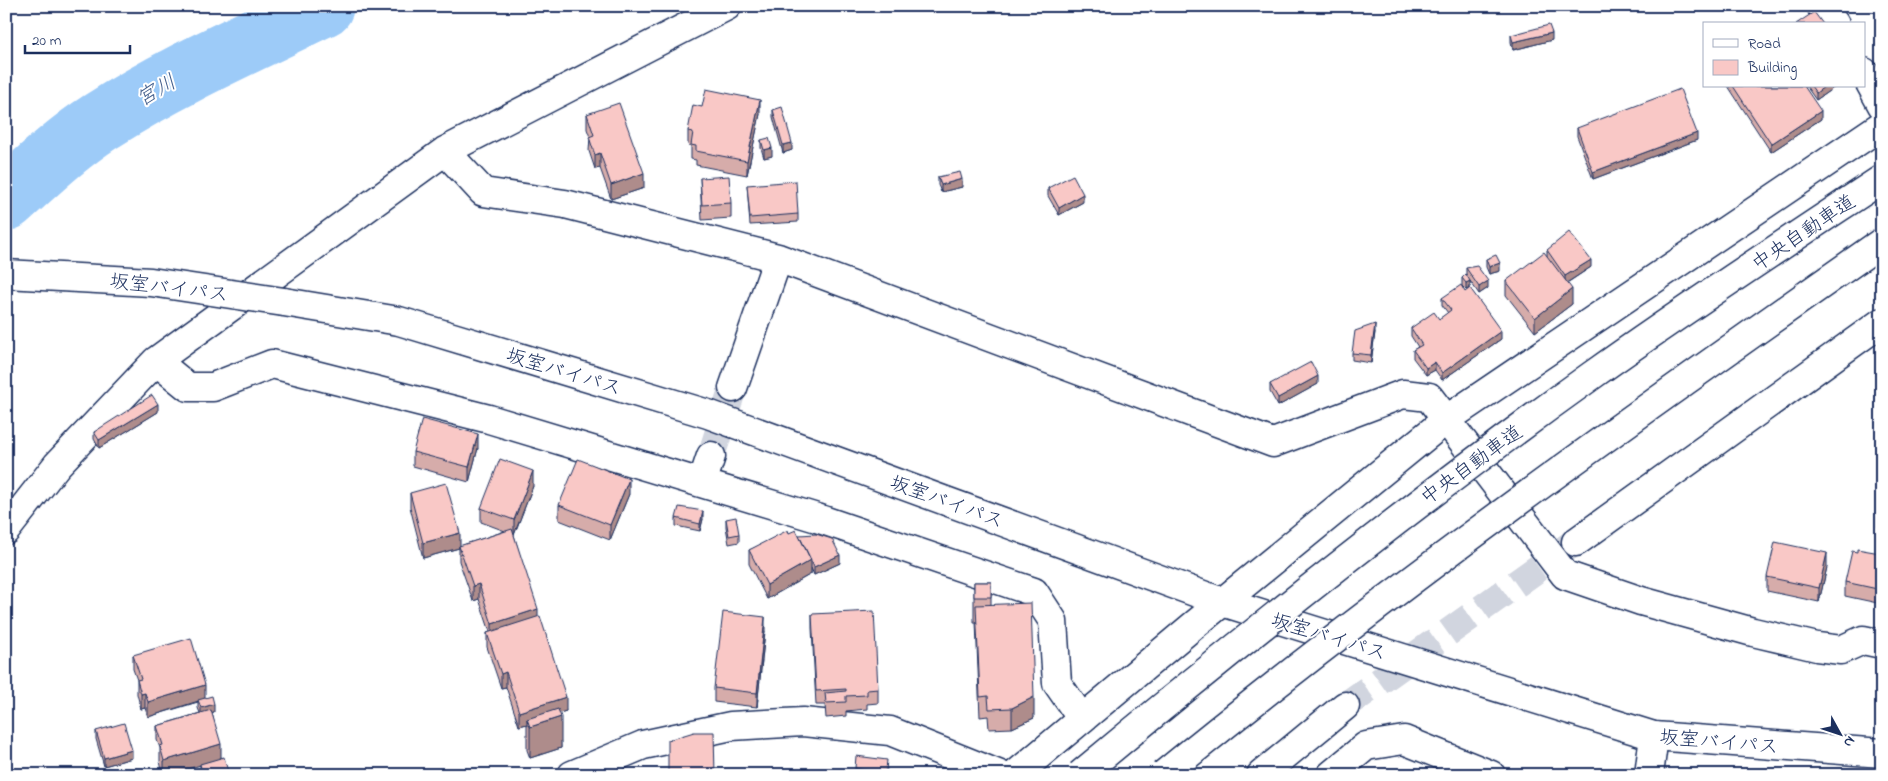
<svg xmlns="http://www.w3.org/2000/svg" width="1888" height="781" viewBox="0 0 1888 781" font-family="'Indie Flower','Klee One',sans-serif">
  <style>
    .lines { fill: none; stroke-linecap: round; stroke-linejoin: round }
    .river { stroke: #9dcbf8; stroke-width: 62 }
    .minor-tunnel { stroke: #d1d5df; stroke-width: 28; stroke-dasharray: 28 14; stroke-linecap: butt }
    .minor-casing { stroke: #1b2f5e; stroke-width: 31 }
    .highway-casing { stroke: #1b2f5e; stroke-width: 31 }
    .minor { stroke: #fff; stroke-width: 28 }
    .highway { stroke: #fff; stroke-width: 28 }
    .highway-bridge-casing { stroke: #1b2f5e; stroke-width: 31; stroke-linecap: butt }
    .highway-bridge { stroke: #fff; stroke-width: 28 }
    .wall { fill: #d6acaa; stroke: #1b2f5e }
    .shaded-wall { fill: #ae8c8b; stroke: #1b2f5e }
    .building { fill: #f9c8c6; stroke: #1b2f5e }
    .labels { text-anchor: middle; stroke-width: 4; stroke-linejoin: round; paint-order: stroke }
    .street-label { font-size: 20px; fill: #1b2f5e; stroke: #fff }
    .water-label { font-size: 21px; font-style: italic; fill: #425e8c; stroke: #fff }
  </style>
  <rect width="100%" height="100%" fill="#fff"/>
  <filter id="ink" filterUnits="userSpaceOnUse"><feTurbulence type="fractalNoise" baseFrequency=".02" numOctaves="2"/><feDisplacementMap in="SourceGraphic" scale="10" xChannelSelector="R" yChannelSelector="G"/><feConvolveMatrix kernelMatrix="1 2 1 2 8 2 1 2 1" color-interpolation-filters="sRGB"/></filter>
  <g filter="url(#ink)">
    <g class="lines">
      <!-- river -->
      <path class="river" d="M6,200C36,173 66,144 100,122C170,77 247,43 323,6"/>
      <!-- minor-tunnel -->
      <path class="minor-tunnel" d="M711,456L733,388
        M1345,706L1572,544"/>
      <!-- minor casing -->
      <g class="minor-casing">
        <path id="minor" d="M1821,6L1835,24
          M1864,72L1882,105
          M445,151L483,192L565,204L778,258L1273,443L1403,394L1429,397L1565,575L1641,601L1753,632L1817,647L1841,650L1863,640L1882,644
          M156,361L188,387H213L272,364L489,419L817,518L1034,592L1053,621L1057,683L1082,719
          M733,388L778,258
          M702,483L711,456
          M6,530L57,465L156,361L445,151L727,6
          M1576,542L1882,322
          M572,775L643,745L731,726L803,722L890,731L1000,775
          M1015,775L1193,626L1447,419L1882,125
          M1261,775L1345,706
          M1331,775L1366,746L1404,740L1491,775
          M1649,775L1654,736"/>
      </g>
      <!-- highway casing -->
      <g class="highway-casing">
        <path id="highway" d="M284,302L399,321L708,414L1222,602L1654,736L1882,753"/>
      </g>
      <!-- minor -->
      <use href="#minor" class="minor"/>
      <!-- highway -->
      <use href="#highway" class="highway"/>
      <!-- highway-bridge casing -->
      <g class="highway-bridge-casing">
        <path id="highway-bridge" d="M6,274L151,282L284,302
          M1080,775C1246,637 1415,502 1591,376C1686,308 1784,244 1882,179
          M1163,775C1394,586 1638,413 1882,242"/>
      </g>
      <!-- highway-bridge -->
      <use href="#highway-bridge" class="highway-bridge"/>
    </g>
    <!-- wall -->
    <path class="wall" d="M1511,35L1552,40L1513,50L1511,42Z
      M1728,86H1804L1821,119L1771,152Z
      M1806,86H1836L1816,100Z
      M702,107L760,114L747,175L696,165V160L691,159V146L688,145V131Z
      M773,110L792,150L783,153L773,117Z
      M587,114L644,188L611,199L600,168L595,169L589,151L590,137L587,129Z
      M1577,128L1697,140L1593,179L1577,136Z
      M761,140L772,156L764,158L761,148Z
      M938,177L962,187L941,192L938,185Z
      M700,178L731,203V218L702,220Z
      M747,185L798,214V222L750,225Z
      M1048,188L1083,202L1059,215L1048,196Z
      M1547,250L1591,267L1567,283L1572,304L1535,332L1506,295V281L1547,257Z
      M1486,259L1500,271L1489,274L1486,267Z
      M1466,268L1488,288L1479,294L1470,281V288L1466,290L1462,286V278L1466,274Z
      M1465,292L1501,339L1442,380L1435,370L1426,375L1413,358V350L1418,347L1411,336V328L1439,319L1448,313L1442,305V298Z
      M1375,332L1371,363L1352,360V353Z
      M1270,384H1318L1278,406L1270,392Z
      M158,412L99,448L94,439V432Z
      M478,448L469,482L413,466V452Z
      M533,486L514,535L566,711L559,713L561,748L530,758L527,750V724L519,726L506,687L501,688L487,647V633L490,632L479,599L473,601L459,561V548L423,558L410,507V493L460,546L505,531L481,522V508Z
      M629,494L610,540L559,520V505Z
      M1882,501V530L1878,527V507Z
      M676,518L703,519L700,531L676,526Z
      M726,519L739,534V542L729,544L726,527Z
      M789,533L799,535L840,563L814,575L811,568V574L767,599L749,564V550Z
      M1882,551V604L1845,596V582L1880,553Z
      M1827,567L1819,602L1767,591V577Z
      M974,582H991V604L1034,718L1012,728L989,729L988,716L980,717L976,622H974Z
      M812,614L878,689V703L867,704V709L846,711V716L826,718L825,705H816L812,628Z
      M765,631L757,707L714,702V688Z
      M133,655L205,698L214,712H212L221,758L229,775L200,774V765L167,775H163L160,761V748L157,740V726L200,713L198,708V702L148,717L145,708L141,709L137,694V680L133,669Z
      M96,731L132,758L104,766L96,739Z
      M855,768H887L886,775H855Z"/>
    <!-- shaded-wall -->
    <path class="shaded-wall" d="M1552,33V40L1513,50V42Z
      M1825,86H1836L1816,100V93Z
      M760,100V114L747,175V161Z
      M1821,111V119L1771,152V144Z
      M1697,133V140L1593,179V172Z
      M792,143V150L783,153V145Z
      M772,148V156L764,158V150Z
      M600,153V168L595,169V155Z
      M644,173V188L611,199V185Z
      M962,179V187L941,192V185Z
      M1083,194V202L1059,215V208Z
      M1591,260V267L1565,284V276Z
      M1500,263V271L1489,274V267Z
      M1470,281V288L1466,290V283Z
      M1488,281V288L1479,294V287Z
      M1572,289V304L1535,332V318Z
      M1375,324V332L1371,363V355Z
      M1501,331V339L1442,380V373Z
      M1435,362V370L1426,375V368Z
      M1318,376V384L1278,406V398Z
      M158,404V412L99,448V440Z
      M478,434V448L469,482V467Z
      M533,471V486L514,535V520Z
      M629,479V494L610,540V525Z
      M703,511V519L700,531V524Z
      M460,533V548L459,546V548L423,558V543Z
      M1827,553V567L1819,602V588Z
      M840,555V563L814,575V567Z
      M811,560V574L767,599V585Z
      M479,584V599L473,601V586Z
      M538,609V623L492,638V624Z
      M765,617V631L757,707V693Z
      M506,672V687L501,688V674Z
      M205,685V699L148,717V702Z
      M145,693V708L141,709V694Z
      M566,697V711L528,723L527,719V724L519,726V712Z
      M1034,697V718L1012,728V708Z
      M214,704V712L201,715V708Z
      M561,717V748L530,758V727Z
      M221,744V759L167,775H164V761Z
      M132,750V758L104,766V758Z"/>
    <!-- building -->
    <path class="building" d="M1814,12L1823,24H1796Z
      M1549,25L1552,33L1513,42L1511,35Z
      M1733,86H1804L1821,111L1771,144Z
      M1811,86H1825L1816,93Z
      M706,89L760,100L747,161L696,151V146L691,145L693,132L688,131L693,105L702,107Z
      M1680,89L1697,133L1593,172L1577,128Z
      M619,103L644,173L611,185L600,153L595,155L589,137L594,135L587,114Z
      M782,107L792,143L783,145L773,110Z
      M769,138L772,148L764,150L761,140Z
      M960,172L962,179L941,185L938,177Z
      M1073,175L1083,194L1059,208L1048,188Z
      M729,176L731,203L702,205L700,178Z
      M796,181L798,214L750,218L747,185Z
      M1569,232L1591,260L1565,276L1547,250Z
      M1544,252L1572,289L1535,318L1506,281Z
      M1496,255L1500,263L1489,267L1486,259Z
      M1477,266L1488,281L1479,287L1466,268Z
      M1466,274L1470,281L1466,283L1462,278Z
      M1461,285L1465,292L1470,288L1501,331L1442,373L1435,362L1426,368L1413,350L1422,345L1411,328L1434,312L1439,319L1451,310L1442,298Z
      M1375,324L1371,355L1352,353L1355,331Z
      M1311,362L1318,376L1278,398L1270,384Z
      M152,395L158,404L99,440L94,432Z
      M422,419L478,434L469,467L413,452Z
      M500,459L533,471L514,520L481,508Z
      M578,459L629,479L610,525L559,505Z
      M446,483L460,533L423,543L410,493Z
      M1882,501V509L1878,507Z
      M679,507L703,511L700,524L676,518Z
      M736,517L739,534L729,536L726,519Z
      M512,529L538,609L492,624L479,584L473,586L459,546Z
      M788,530L789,533L796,530L811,560L767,585L749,550Z
      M816,534L832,539L840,555L814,567L799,535Z
      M1775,542L1827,553L1819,588L1767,577Z
      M1857,549L1880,553L1882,551V590L1845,582L1852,551L1857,552Z
      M974,582H991V597H974Z
      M1031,603L1034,697L1012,708L989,709L988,696L980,697L976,605Z
      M874,611L878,689L867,690V695L846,696V702L826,703L825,693L846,691V689L816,691L812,614Z
      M723,612L765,617L757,693L714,688Z
      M540,616L566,697L519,712L506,672L501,674L487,633Z
      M191,638L205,685L148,702L145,693L141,694L137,680L141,679L133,655Z
      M212,696L214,704L201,708L198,700Z
      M558,709L561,717L530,727L527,719Z
      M211,710L221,744L164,761L160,746L163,745L157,726Z
      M124,723L132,750L104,758L96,731Z
      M694,732H714L715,775H668V740Z
      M856,756L887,760L886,770L876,772L855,768Z
      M224,757L229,775H196L202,773L200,764Z
      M595,770L597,775H583Z
      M1393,771L1402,775H1391Z"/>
  </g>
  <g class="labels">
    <!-- street labels -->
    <g class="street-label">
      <text transform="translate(1803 232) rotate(-34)" y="7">中央自動車道</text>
      <text transform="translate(169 287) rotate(7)" y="7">坂室バイパス</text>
      <text transform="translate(564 371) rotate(17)" y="7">坂室バイパス</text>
      <text transform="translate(1471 464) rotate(-36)" y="7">中央自動車道</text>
      <text transform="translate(947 501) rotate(20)" y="7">坂室バイパス</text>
      <text transform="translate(1329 636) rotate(17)" y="7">坂室バイパス</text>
      <text transform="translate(1719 741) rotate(5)" y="7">坂室バイパス</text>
    </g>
    <!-- water labels -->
    <g class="water-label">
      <text transform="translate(156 90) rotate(-30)" y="7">宮川</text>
    </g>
  </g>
  <!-- margin -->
  <rect width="1888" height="781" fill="none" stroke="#fff" stroke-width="25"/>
  <rect x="12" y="12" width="1863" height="756" fill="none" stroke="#1b2f5e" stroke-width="2" filter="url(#ink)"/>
  <!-- legend -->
  <rect x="1703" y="22" width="162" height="65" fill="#ffffff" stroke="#a4acbf"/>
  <rect x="1713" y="39" width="25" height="8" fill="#ffffff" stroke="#a4acbf"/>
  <text x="1748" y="48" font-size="15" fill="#1b2f5e">Road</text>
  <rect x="1713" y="60" width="25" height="15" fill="#f9c8c6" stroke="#a4acbf"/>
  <text x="1748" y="72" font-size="15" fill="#1b2f5e">Building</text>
  <!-- north arrow -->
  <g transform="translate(1840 734) rotate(130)" stroke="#ffffff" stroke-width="4" paint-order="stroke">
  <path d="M0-4L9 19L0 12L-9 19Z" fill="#1b2f5e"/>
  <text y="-8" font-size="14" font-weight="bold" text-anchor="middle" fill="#1b2f5e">N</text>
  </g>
  <!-- scale -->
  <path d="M25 45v8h105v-8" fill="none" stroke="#1b2f5e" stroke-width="2.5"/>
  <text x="32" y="45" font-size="15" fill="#1b2f5e" stroke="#ffffff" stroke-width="4" paint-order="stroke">20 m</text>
</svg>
